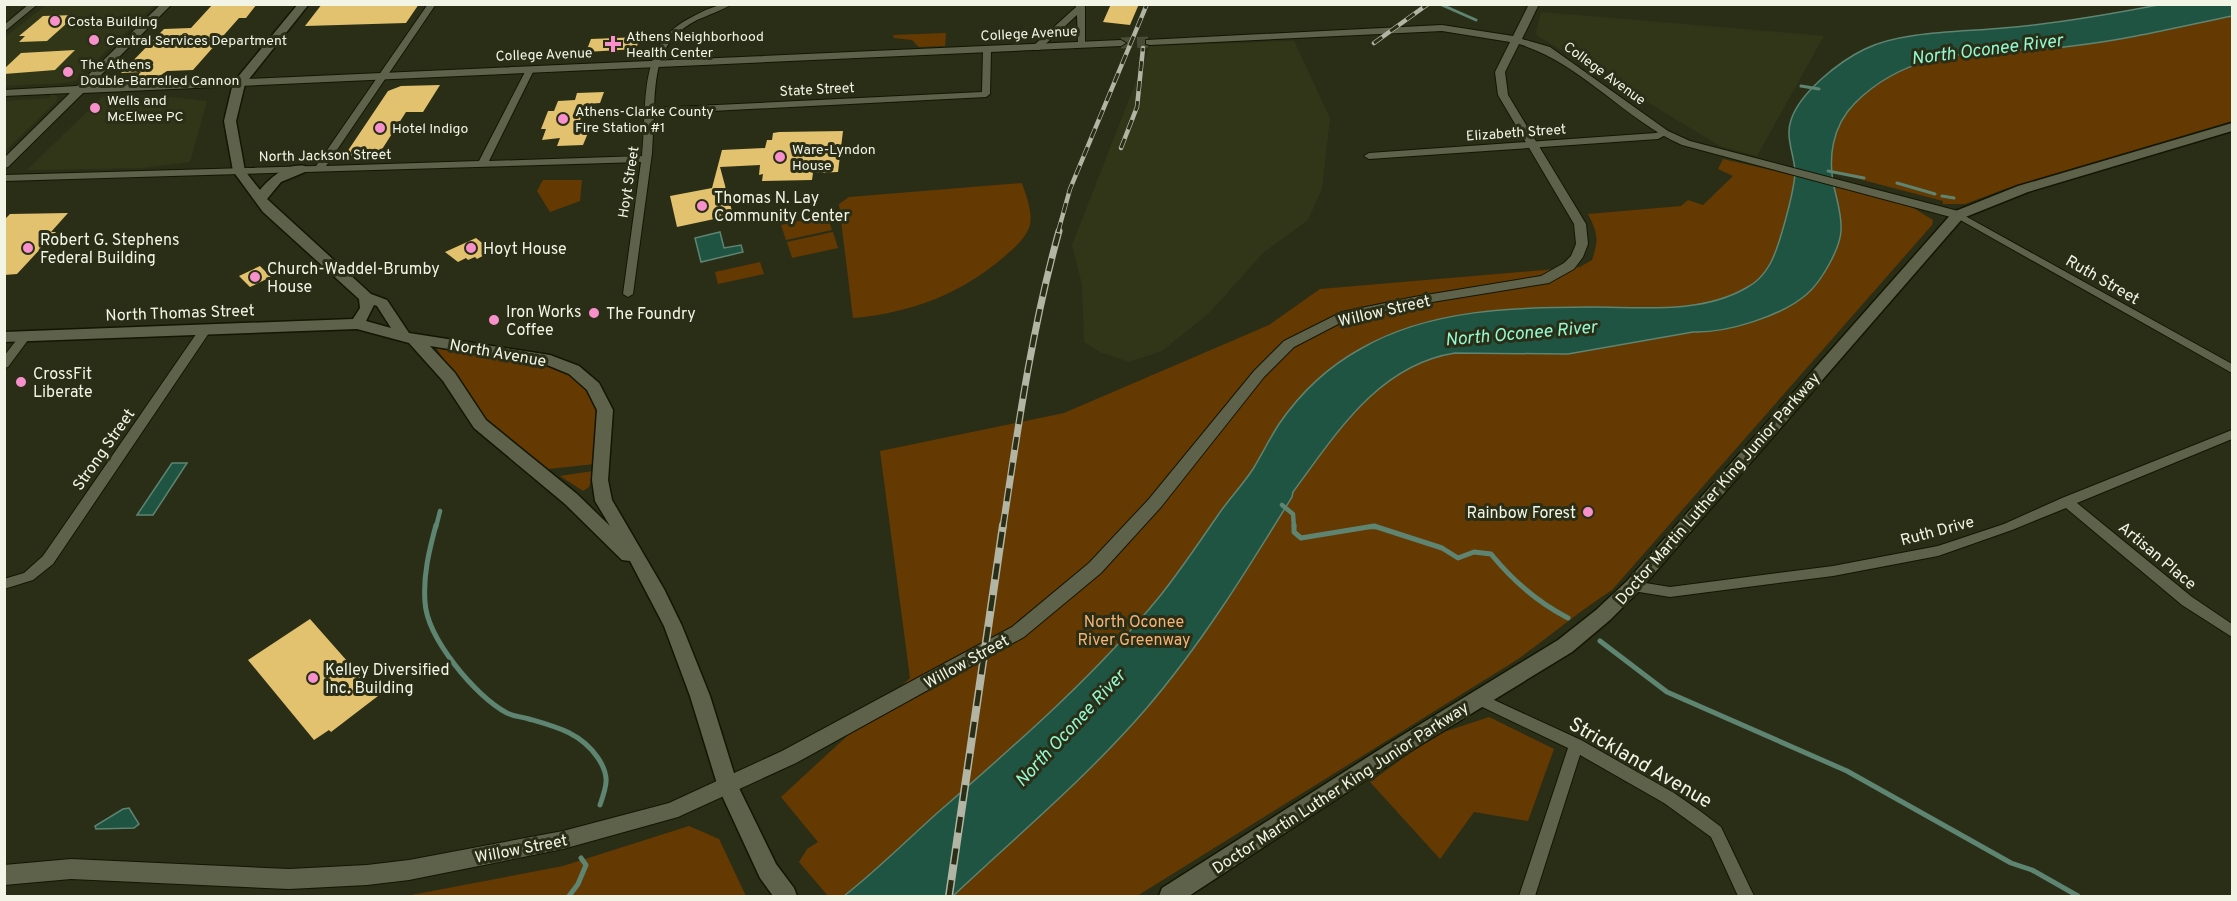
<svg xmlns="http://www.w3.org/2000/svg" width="2237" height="901" viewBox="0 0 2237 901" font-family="Overpass,sans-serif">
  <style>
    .built { fill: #323618 }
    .green { fill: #653902 }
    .water { fill: #1e5441; stroke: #5e8472; stroke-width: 1.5 }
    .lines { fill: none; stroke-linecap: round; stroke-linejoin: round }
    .stream-far2 { stroke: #5e8472; stroke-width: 3 }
    .stream-far1 { stroke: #5e8472; stroke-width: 4.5 }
    .stream { stroke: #5e8472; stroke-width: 5 }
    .building { fill: #e2c26e }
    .tertiary-tunnel { stroke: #494c36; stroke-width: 11; stroke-dasharray: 11 5; stroke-linecap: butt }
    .minor-casing { stroke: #131602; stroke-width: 2 }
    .tertiary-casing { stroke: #131602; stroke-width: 2 }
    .secondary-casing { stroke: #131602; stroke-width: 3 }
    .minor { fill: #5f624a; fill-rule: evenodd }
    .tertiary { fill: #5f624a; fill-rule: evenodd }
    .secondary { fill: #5f624a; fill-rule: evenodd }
    .rail-far2-casing { stroke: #b2b5a3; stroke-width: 4.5 }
    .rail-far1-casing { stroke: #b2b5a3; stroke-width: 7 }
    .rail-casing { stroke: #b2b5a3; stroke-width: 8 }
    .rail-far2 { stroke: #2b2e17; stroke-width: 3; stroke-dasharray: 10; stroke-linecap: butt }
    .rail-far1 { stroke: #2b2e17; stroke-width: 4.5; stroke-dasharray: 13; stroke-linecap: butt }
    .rail { stroke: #2b2e17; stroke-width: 5; stroke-dasharray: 16; stroke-linecap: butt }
    .poi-dot { fill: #f890cc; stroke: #2b2e17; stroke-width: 2 }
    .labels { text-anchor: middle; stroke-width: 6; stroke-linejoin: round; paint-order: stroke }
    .far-poi-label { font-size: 14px; fill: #f2f5e6; stroke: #2b2e17; text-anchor: start }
    .far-street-label { font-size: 14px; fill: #f2f5e6; stroke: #2b2e17 }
    .poi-label { font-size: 16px; fill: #f2f5e6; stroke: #2b2e17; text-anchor: start }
    .street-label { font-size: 16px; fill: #f2f5e6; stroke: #2b2e17 }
    .park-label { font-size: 16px; fill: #f7b374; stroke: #2b2e17 }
    .water-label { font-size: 18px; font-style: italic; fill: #93fad2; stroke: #2b2e17 }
    .near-street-label { font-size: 20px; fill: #f2f5e6; stroke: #2b2e17 }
  </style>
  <rect width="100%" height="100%" fill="#2b2e17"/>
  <!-- built -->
  <path class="built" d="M46,5H155L75,81L63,83L5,86L4,38Z
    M1541,12L1824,36L1757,156L1720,146L1538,36L1536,33Z
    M1294,41L1330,118L1322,188L1308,220L1264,252L1209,313L1162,351L1129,362L1100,352L1084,342L1082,285L1072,245L1150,46Z
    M51,94L57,96V101L5,151V101L50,98Z
    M152,95L207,101L190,162L143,168L27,170L102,97Z"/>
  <!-- green -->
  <path class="green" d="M2232,16V121L2005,189L1965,204H1943V201L1832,172C1831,138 1839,115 1866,93C1930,41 1995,55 2071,46C2125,40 2179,27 2232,16Z
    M946,33L945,46L919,47L912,40L894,38L893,35Z
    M1723,159L1902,201L1933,220L1932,225L1612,590C1578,612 1548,638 1515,661L1137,896H862L855,888L844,896H828L799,862L807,849L818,842L781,797L910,678L880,451L1064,413L1269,325L1320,289L1580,267L1592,260C1599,239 1598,234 1588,214L1681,206L1688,200L1703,205L1733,176L1718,169Z
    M543,180H582L580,201L550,212L537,191Z
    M1022,183C1026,196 1034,214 1029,228C1024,240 1014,248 1005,256C961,294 911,313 853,318L839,204L849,197Z
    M827,215L832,230L786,240L781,225Z
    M833,232L838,248L792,258L787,242Z
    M760,262L764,274L718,284L715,272Z
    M435,346L560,369L586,384L597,406L595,464L548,469L527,452L510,444L475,406Z
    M593,471L589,487L583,491L560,476Z
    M1489,717L1554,749L1528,821L1474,812L1440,859L1370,782L1435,735Z
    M689,826L719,839L746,896H406L563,866Z"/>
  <!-- water -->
  <path class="water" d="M2158,5H2232V16C2179,27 2126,40 2072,46C1993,56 1917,41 1855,103C1832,126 1827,159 1835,191C1838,204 1842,217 1841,231C1840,249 1821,282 1807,294C1782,316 1727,333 1693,332L1568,354L1455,353C1378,365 1336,434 1293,492L1292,497C1247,570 1201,645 1145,710C1086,778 1018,835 953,896H844C876,871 905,842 935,815C1014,746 1094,677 1160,596C1180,571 1198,544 1216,518C1227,501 1242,486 1253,469C1262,454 1270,438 1279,424C1301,392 1329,366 1362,348C1430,309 1516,307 1592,307C1642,307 1701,314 1746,288C1756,283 1765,273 1770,264C1779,248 1795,189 1795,171C1794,154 1785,137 1791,120C1800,92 1840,61 1865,49C1902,31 1962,32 2003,28C2055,24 2106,15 2158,5Z
    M720,232L724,248L741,245L743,252L701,262L695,238Z
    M172,463H187L153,515H137Z
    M129,808L139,824L134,828L96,829L95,826L123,809Z"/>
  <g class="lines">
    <!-- stream-far2 -->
    <path class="stream-far2" d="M1442,5L1476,20
      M1801,86L1819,89
      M1828,171L1864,178
      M1897,183L1935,194
      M1942,196L1954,198"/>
    <!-- stream-far1 -->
    <path class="stream-far1" d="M1282,505L1293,514L1294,527
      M436,527L440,511
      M1369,527H1377"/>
    <!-- stream -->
    <path class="stream" d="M436,525C429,551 423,575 425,602C427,638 475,696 507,713C513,716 522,717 529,719C557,727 581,733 598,758C610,776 607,785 600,805
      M1294,525V532L1301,538L1374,526L1442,548L1458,558L1474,552L1491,554C1513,581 1537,602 1568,618
      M1600,641L1667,692L1847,771L2011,863L2032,870L2078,896
      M569,896L578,884L586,865L581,858"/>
  </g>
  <!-- building -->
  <path class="building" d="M213,4H257L246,18H239L193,70L167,71L158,77L139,78L136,77L141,72L121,73L164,29L191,28Z
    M322,4H419L406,23L305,26Z
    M1111,4H1139L1130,25L1103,22Z
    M76,15L47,41L19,42L25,36H19L43,16Z
    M640,37L636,49L586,52L591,39Z
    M75,50L55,70L4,74V69L21,53Z
    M440,85L423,112H406L377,157L343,158L388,91L401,86Z
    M604,92L600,103L586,104L575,134L588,133L583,145L557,146L560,138L542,140L546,129H541L548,111H554L558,101L575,100L577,93Z
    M843,131L838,172L813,173L812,180L762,181L763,174L759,175L760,165L720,167L733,215L677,227L670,196L712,188L722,150L765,148L767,140H772L773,133L779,132Z
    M68,213L51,232H56L17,274L4,275V220L10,214Z
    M476,238L492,251L477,259L475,257L468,260L466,258L458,262L445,252Z
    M260,266L271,277L250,287L239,276Z
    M310,619L378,696L331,732L329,730L314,740L248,660Z"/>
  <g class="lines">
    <!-- tertiary-tunnel -->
    <path class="tertiary-tunnel" d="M1121,43L1150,42"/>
    <!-- minor casing -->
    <g class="minor-casing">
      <path id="minor" d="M29,4H38L4,32V25Z
        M428,4H436L326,166L479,161L526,70L530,67L534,70L489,161L642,156C648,104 636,44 692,17C705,10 717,4 732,4C721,11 708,15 697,20C659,39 656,69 654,108L982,92L983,50L987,48L991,50L990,94L986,97L654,114L652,153L633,294L628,297L623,294L641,162L4,181V175L316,166Z
        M1076,4H1084L1085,7V47L1078,45L1077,15L1039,50H1033V46L1076,7Z
        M1664,130L1669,133L1658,139L1369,159L1364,156L1369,153L1656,133Z
        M1958,212L2232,364V373L1955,217V213Z
        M205,326L210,330L209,333L53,564L33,580L4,589V579L24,573L43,556L201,327Z
        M26,332L31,336L8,367L4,368V356L22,333Z
        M2232,430V439L2077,503L2192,597L2232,624V637L2182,605L2066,508L2012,530L1938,556L1833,576L1670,597L1633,591L1628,590L1626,586L1628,582L1633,581L1670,587L1833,566L1938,546L2004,524L2062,498Z
        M1479,693L1581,740L1674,793L1700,811L1721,827L1754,896H1738L1711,837L1664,803L1580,755L1535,896H1519L1568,748L1474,703L1472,699L1474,695Z"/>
    </g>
    <!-- tertiary casing -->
    <g class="tertiary-casing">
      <path id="tertiary" d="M161,4H172L90,86L1121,40L1126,43L1121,46L83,93L8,167L4,168V158L70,93L4,96V90L77,86Z
        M1529,4H1539L1522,39L1550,47L1668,131L1690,141L1962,212L1964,215L1958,219L1682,145C1624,119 1581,63 1519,44L1505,72L1508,95L1586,224L1588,244L1583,257L1574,269L1549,283L1414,305L1346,320L1294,347L1264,377L1161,507L1101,573L1024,637L796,763L678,817L563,849L409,880L367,885L289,889L71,879L4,885V865L71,859L289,869L367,865L409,860L563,831L669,803L782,751L1012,627L1089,563L1149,499L1254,371L1284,341L1342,312L1414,297L1541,276L1564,263L1571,256L1576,244L1574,224L1498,95L1495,72L1510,42L1442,31L1150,45L1146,44V40L1442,25L1513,36Z"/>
    </g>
    <!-- secondary casing -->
    <g class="secondary-casing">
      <path id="secondary" d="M298,4H309L245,84L236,121L245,171L260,190C270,178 287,163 305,166L306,169L305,172L281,182L267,199L371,294L387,300L409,333L550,355L579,366L599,383L613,410L608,480L612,500L664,589L682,626L710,696L738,786L776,864L794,888L797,896H773L760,878L718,787L690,696L664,626L630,561L622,560L565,504L474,428L443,381L409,343L357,329L4,342V332L353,319L360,308L359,299L263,212L233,171L224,121L233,83ZM374,305L377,306L391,328L366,321ZM430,346L547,365L569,374L587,390L597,410L592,480L595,501L610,526L577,494L486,420L455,373Z
        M2232,123V131L2028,192L1963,218L1639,591L1610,620L1572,652L1402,756L1189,896H1159L1162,888L1388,744L1558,640L1596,610L1627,581L1953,212L2018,186Z"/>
    </g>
    <!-- minor -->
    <use href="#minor" class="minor"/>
    <!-- tertiary -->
    <use href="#tertiary" class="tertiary"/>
    <!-- secondary -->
    <use href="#secondary" class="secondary"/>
    <!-- rail-far2 casing -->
    <g class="rail-far2-casing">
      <path id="rail-far2" d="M1374,43L1428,4
        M1121,148L1137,107L1143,48
        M1058,232L1070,189L1147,4"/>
    </g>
    <!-- rail-far1 casing -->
    <g class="rail-far1-casing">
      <path id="rail-far1" d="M1003,527C1018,427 1032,328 1059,231"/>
    </g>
    <!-- rail casing -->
    <g class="rail-casing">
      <path id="rail" d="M949,896L1003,525"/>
    </g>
    <!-- rail-far2 -->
    <use href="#rail-far2" class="rail-far2"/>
    <!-- rail-far1 -->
    <use href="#rail-far1" class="rail-far1"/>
    <!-- rail -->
    <use href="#rail" class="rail"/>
  </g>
  <!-- markers -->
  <g class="poi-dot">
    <circle cx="55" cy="21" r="6"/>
    <circle cx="94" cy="40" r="6"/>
    <path d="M610 35h6v6h6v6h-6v6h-6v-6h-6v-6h6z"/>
    <circle cx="68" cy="72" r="6"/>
    <circle cx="95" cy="108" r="6"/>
    <circle cx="563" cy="119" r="6"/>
    <circle cx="380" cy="128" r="6"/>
    <circle cx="780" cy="157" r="6"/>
    <circle cx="702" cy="206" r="6"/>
    <circle cx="28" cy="248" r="6"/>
    <circle cx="471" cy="248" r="6"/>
    <circle cx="255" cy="277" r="6"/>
    <circle cx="594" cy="313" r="6"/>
    <circle cx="494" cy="320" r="6"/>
    <circle cx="21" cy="382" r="6"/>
    <circle cx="1588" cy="512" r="6"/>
    <circle cx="313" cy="678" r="6"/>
  </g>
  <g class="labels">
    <!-- far-poi labels -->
    <g class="far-poi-label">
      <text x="67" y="26">Costa Building</text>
      <text x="626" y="41">Athens Neighborhood<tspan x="626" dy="16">Health Center</tspan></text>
      <text x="106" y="45">Central Services Department</text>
      <text x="80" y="69">The Athens<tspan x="80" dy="16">Double-Barrelled Cannon</tspan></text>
      <text x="107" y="105">Wells and<tspan x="107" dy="16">McElwee PC</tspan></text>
      <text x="575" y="116">Athens-Clarke County<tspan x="575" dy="16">Fire Station #1</tspan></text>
      <text x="392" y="133">Hotel Indigo</text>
      <text x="792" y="154">Ware-Lyndon<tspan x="792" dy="16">House</tspan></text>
    </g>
    <!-- far-street labels -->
    <g class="far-street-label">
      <text transform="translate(1029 33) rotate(-3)" y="5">College Avenue</text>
      <text transform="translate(544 54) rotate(-2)" y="5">College Avenue</text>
      <text transform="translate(1605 73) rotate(36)" y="5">College Avenue</text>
      <text transform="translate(817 89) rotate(-3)" y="5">State Street</text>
      <text transform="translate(1516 132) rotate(-4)" y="5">Elizabeth Street</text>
      <text transform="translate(325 155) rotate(-1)" y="5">North Jackson Street</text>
      <text transform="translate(628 182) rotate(-81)" y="5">Hoyt Street</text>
    </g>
    <!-- poi labels -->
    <g class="poi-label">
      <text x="714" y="203">Thomas N. Lay<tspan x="714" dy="18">Community Center</tspan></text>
      <text x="40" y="245">Robert G. Stephens<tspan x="40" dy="18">Federal Building</tspan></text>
      <text x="483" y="254">Hoyt House</text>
      <text x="267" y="274">Church-Waddel-Brumby<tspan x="267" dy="18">House</tspan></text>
      <text x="506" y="317">Iron Works<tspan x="506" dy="18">Coffee</tspan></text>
      <text x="606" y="319">The Foundry</text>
      <text x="33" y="379">CrossFit<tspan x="33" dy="18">Liberate</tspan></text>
      <text x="1576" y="518" text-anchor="end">Rainbow Forest</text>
      <text x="325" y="675">Kelley Diversified<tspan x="325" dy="18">Inc. Building</tspan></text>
    </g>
    <!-- street labels -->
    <g class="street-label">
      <text transform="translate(2103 279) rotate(30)" y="6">Ruth Street</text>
      <text transform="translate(1384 310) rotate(-13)" y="6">Willow Street</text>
      <text transform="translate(180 312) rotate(-2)" y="6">North Thomas Street</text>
      <text transform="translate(498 352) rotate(10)" y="6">North Avenue</text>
      <text transform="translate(103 449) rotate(-55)" y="6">Strong Street</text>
      <text transform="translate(1717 488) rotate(-49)" y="6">Doctor Martin Luther King Junior Parkway</text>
      <text transform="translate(1937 530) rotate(-15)" y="6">Ruth Drive</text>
      <text transform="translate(2158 555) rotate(40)" y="6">Artisan Place</text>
      <text transform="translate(966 661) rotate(-29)" y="6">Willow Street</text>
      <text transform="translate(1340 787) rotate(-33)" y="6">Doctor Martin Luther King Junior Parkway</text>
      <text transform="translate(521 848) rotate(-11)" y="6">Willow Street</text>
    </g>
    <!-- park labels -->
    <g class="park-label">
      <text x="1134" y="627">North Oconee<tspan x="1134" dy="18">River Greenway</tspan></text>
    </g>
    <!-- water labels -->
    <g class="water-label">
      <text transform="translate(1987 49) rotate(-7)" y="6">North Oconee River</text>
      <text transform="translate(1521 333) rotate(-5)" y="6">North Oconee River</text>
      <text transform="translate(1070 728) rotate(-47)" y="6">North Oconee River</text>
    </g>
    <!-- near-street labels -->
    <g class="near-street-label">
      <text transform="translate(1641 762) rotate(30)" y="7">Strickland Avenue</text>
    </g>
  </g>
  <!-- border -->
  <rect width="2237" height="901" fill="none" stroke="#f2f5e6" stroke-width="12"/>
</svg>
